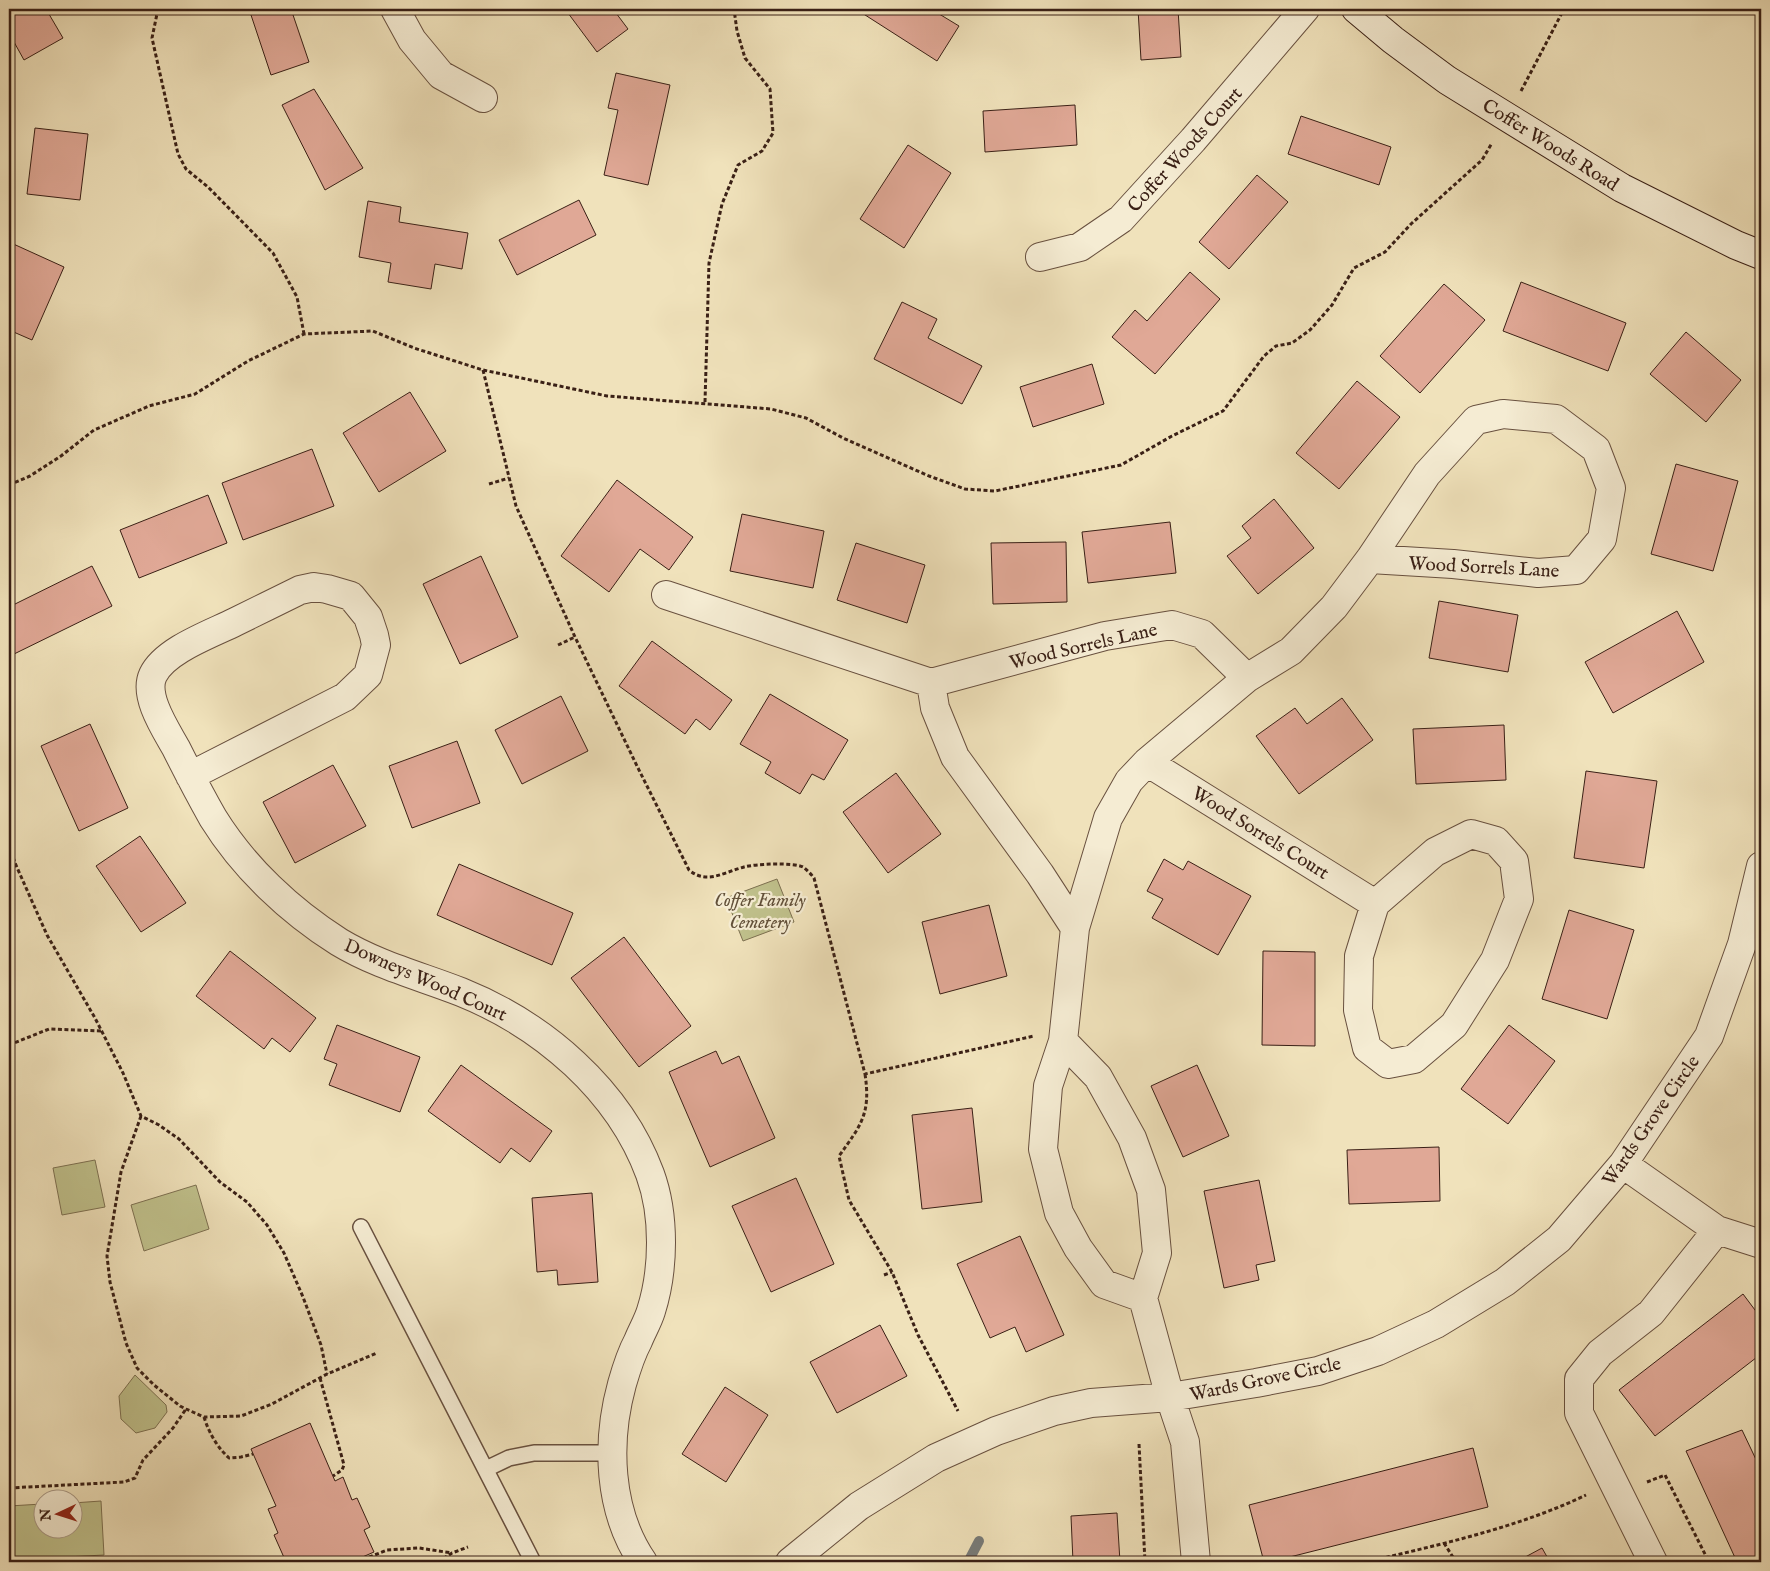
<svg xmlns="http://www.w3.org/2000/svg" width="1770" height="1571" viewBox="0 0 1770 1571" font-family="'IM FELL English',serif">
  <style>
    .green { fill: #c0c18c; stroke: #7d7051 }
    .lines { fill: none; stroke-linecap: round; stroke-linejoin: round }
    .stream { stroke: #787c7a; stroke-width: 10 }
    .building { fill: #e0a896; stroke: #3a2016 }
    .lane-casing { stroke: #68503f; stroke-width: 18 }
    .street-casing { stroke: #68503f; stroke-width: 30 }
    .secondary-casing { stroke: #3a2016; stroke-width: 30 }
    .path { stroke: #3a2016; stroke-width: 3; stroke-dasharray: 4 2.5; stroke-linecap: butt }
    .lane { stroke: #f5ecd3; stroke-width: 15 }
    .street { stroke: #f5ecd3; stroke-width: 28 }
    .secondary { stroke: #f5ecd3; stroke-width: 28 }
    .labels { text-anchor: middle; stroke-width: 4.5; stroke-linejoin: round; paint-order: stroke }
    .street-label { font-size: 19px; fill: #3a2016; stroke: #f5ecd3 }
    .park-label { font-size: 19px; font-style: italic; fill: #625039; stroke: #f5ecd3 }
  </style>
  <rect width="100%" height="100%" fill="#f0e2bb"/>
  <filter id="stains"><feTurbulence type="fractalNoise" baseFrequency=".004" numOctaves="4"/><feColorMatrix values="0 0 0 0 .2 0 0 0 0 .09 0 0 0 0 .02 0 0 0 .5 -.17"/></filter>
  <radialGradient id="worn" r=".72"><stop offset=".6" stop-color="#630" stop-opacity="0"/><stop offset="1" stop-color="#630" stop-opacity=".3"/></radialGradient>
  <!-- green -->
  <path class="green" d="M777,879L794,922L743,941L726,898Z
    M95,1160L105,1207L62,1215L53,1168Z
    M196,1185L209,1229L144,1251L131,1205Z
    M135,1375L166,1405L167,1412L155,1428L136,1433L121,1419L119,1396Z
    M101,1501L104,1555L9,1560V1506L42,1504V1528H72L73,1503Z"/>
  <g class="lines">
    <!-- stream -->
    <path class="stream" d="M968,1562L979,1541"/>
  </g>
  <!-- building -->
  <path class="building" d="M9,9H46L63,38L24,60L9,33Z
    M249,9H291L309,62L271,75Z
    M565,9H613L628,29L597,52Z
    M865,9H931L959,26L937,61L862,13Z
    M1138,9H1178L1181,57L1141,60Z
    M616,73L670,85L648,185L604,175L618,110L608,108Z
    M314,89L363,168L325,190L282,105Z
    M1075,105L1077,145L985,152L983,111Z
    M1301,116L1391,147L1379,185L1288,154Z
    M35,128L88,134L80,200L27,194Z
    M908,145L951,173L904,248L860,219Z
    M1257,175L1288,202L1229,269L1199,242Z
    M579,200L596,235L517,275L499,240Z
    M368,201L401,207L399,222L468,233L462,269L435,264L431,289L388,282L391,263L359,257Z
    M9,242L64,267L32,340L9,330Z
    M1190,272L1220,299L1155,374L1112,337L1135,310L1147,321Z
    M1521,282L1626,323L1608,371L1503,331Z
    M1444,284L1485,320L1420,393L1380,356Z
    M902,302L937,319L928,338L982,366L962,404L874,359Z
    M1686,332L1741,380L1706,422L1650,374Z
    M1092,364L1104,404L1033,427L1020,387Z
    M1357,381L1400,417L1339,489L1296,453Z
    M410,392L446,451L379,492L343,433Z
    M312,449L334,506L243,540L222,483Z
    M1676,464L1738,481L1713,571L1651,554Z
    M617,480L693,537L669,570L640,549L609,592L561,556Z
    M208,495L227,543L139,578L120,530Z
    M1274,499L1314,548L1258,594L1227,556L1251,538L1242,526Z
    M742,514L824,531L813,588L730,571Z
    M1170,522L1176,573L1088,583L1082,532Z
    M1066,542L1067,602L993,604L991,543Z
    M856,543L925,565L907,623L837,600Z
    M481,556L518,637L460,664L423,584Z
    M92,566L112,606L12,655L9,648V607Z
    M1439,601L1518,615L1508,672L1429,658Z
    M1677,611L1704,662L1613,713L1585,662Z
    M652,641L732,700L710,730L696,719L685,734L619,686Z
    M770,694L848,740L824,780L812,774L800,794L765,773L771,762L740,744Z
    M561,696L588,751L522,784L495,730Z
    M1342,698L1373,740L1299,794L1256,736L1295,708L1307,724Z
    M90,724L128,808L79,831L41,746Z
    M1504,725L1506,780L1416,784L1413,729Z
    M457,741L480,803L412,828L389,766Z
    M333,765L366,826L295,863L263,802Z
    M1586,771L1657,781L1644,868L1574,858Z
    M896,773L941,834L888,873L843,812Z
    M140,836L186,903L141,932L96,866Z
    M1164,859L1183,870L1188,861L1251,896L1218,955L1152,918L1163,899L1147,891Z
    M459,864L573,913L552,965L437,915Z
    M989,905L1007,976L940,994L922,922Z
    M1569,910L1634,930L1607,1019L1542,999Z
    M624,937L691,1026L639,1067L571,978Z
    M230,951L316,1018L290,1052L272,1038L264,1049L196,996Z
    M1263,951L1315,952V1046L1262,1045Z
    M9,1014L13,1025L9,1026Z
    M337,1025L420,1057L400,1112L329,1085L337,1064L324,1059Z
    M1509,1025L1555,1061L1508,1124L1461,1089Z
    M716,1051L722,1064L739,1056L775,1138L710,1167L669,1072Z
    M461,1065L552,1131L530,1162L511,1148L500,1163L428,1111Z
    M1197,1065L1229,1136L1183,1157L1151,1086Z
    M972,1108L982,1202L922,1209L912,1115Z
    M1439,1147L1440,1201L1349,1204L1347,1150Z
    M796,1178L834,1264L771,1292L732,1206Z
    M1259,1180L1275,1261L1256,1265L1259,1280L1224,1288L1204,1191Z
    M592,1193L598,1282L558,1285L557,1270L537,1272L532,1198Z
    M1020,1236L1064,1335L1026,1352L1015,1327L990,1338L957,1264Z
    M1743,1294L1761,1318V1354L1655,1436L1619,1390Z
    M880,1325L907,1376L837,1413L810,1362Z
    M725,1387L768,1415L726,1482L682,1454Z
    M310,1423L335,1481L343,1477L352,1500L357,1498L370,1527L364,1530L374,1552L351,1562H291V1561L286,1562L274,1535L278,1533L268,1509L276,1506L251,1449Z
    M1742,1430L1761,1470V1562H1737L1686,1451Z
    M1473,1448L1488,1507L1270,1562H1264L1249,1505Z
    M1117,1513L1120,1562H1073L1071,1516Z
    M1542,1548L1550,1562H1516Z"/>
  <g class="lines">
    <!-- lane casing -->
    <g class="lane-casing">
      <path id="lane" d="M361,1227L533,1562
        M486,1469L509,1458L534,1453H612"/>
    </g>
    <!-- street casing -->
    <g class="street-casing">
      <path id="street" d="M395,9L412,40L441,75L483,98
        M1040,257L1080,247L1121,219L1193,140L1305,9
        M666,595L931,683L935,708L955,757L1040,874L1075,928
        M1247,678L1291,651L1334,607L1370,559L1427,474L1476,420L1503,414L1556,419L1596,449L1611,488L1602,539L1576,570L1538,573L1453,564L1370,559
        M931,683L1105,636L1172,625L1202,634L1247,678L1147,762L1129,781L1108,818L1075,928L1063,1041L1048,1086L1043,1149L1059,1213L1078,1248L1104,1284L1143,1298
        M1147,762L1375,904
        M190,776L345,697L368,675L376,645L374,635L368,617L351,596L327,589L314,587L300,590C278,601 257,611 235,622C211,634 165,650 153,675C143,696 166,730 176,748C188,772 200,795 213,818C244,868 290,911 339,942C377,965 420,976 461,992C543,1025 619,1090 650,1174C665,1215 664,1270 651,1311C648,1321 642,1331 638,1341C631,1354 626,1370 622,1384C606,1442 608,1511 643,1562
        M1471,834L1496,841L1514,861L1519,899L1495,960L1454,1025L1414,1059L1388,1064L1367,1048L1358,1010L1359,956L1375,904L1435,852Z
        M1063,1041L1098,1077L1132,1138L1151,1190L1157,1253L1143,1298L1170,1397L1185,1442L1196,1562
        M1623,1164L1717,1230L1761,1244
        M790,1562L859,1506L936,1458L996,1431L1054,1411L1091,1403L1170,1397L1256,1383L1318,1371L1378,1351L1436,1324L1505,1282L1559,1239L1623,1164L1709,1036L1742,944L1761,866
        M1653,1562L1579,1413V1379L1600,1353L1651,1313L1717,1230"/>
    </g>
    <!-- secondary casing -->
    <g class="secondary-casing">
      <path id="secondary" d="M1356,9L1393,40L1447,80L1622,188L1736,245L1761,255"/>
    </g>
    <!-- path -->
    <path class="path" d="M158,9L152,38L178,154L186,169L208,187L273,253L297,297L304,334
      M1521,91L1564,9
      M483,370L516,506L575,637L637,766L689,870C707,885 724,872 744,867C755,864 793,862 803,867C807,870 811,874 814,878L865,1074L1034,1036
      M705,402L709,263L722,204L738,165L762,151L773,133L770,89L745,58L737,31L734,9
      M489,484L509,478
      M9,485L30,476L61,456L94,430L149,406L195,394L248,361L304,334L373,331L414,348L483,370L607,396L771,409L806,418L843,438L929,476L965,489L995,491L1121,465L1172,436L1223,411L1264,356L1276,346L1292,343L1310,330L1332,305L1354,268L1385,252L1411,224L1482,160L1492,143
      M558,645L575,637
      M9,845L15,863L47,935L95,1018L123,1073L141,1116L159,1125L179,1139L220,1182L247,1202L267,1225L284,1253L303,1297L321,1345L327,1374
      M9,1045L49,1029L101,1031
      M865,1074C871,1114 861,1125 839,1156L849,1200L892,1272L918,1335L958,1411
      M141,1116L121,1172L107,1256L110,1282L126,1343L137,1368L154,1385L180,1406L186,1409L204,1417L241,1416L272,1404L327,1374L377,1353
      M884,1275L892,1272
      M320,1378L344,1465L342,1470L333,1476
      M204,1417C209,1433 217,1447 229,1458L241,1457L253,1454
      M1139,1444L1145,1562
      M1647,1482L1665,1475L1709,1562
      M9,1488L124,1482L135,1478L143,1460L173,1428L186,1409
      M1444,1543L1456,1562
      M357,1562L387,1550L419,1548L452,1553
      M438,1562L452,1553L468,1547
      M1367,1562C1441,1544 1517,1528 1586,1495"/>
    <!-- lane -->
    <use href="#lane" class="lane"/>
    <!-- street -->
    <use href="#street" class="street"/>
    <!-- secondary -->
    <use href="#secondary" class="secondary"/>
  </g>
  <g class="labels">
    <!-- street labels -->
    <g class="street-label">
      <text transform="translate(1551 144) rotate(32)" y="7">Coffer Woods Road</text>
      <text transform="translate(1184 149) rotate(-48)" y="7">Coffer Woods Court</text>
      <text transform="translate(1484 566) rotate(3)" y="7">Wood Sorrels Lane</text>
      <text transform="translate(1083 645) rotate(-13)" y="7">Wood Sorrels Lane</text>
      <text transform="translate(1261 832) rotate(32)" y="7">Wood Sorrels Court</text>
      <text transform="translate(426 979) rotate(24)" y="7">Downeys Wood Court</text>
      <text transform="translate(1650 1120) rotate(-55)" y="7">Wards Grove Circle</text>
      <text transform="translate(1265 1378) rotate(-12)" y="7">Wards Grove Circle</text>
    </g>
    <!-- park labels -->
    <g class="park-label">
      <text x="760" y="906">Coffer Family<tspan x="760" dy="22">Cemetery</tspan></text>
    </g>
  </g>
  <!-- margin -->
  <rect width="1770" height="1571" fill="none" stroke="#f0e2bb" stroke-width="30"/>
  <rect x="10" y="10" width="1750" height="1551" fill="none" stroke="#3a2016" stroke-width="2.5"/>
  <rect x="15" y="15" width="1740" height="1541" fill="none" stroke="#3a2016"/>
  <!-- north arrow -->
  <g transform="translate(58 1514) rotate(266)"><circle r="24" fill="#f5ecd3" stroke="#aa9a87"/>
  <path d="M0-4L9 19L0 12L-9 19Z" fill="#8f2418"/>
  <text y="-8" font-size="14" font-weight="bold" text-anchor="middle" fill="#3a2016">N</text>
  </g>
  <rect width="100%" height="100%" filter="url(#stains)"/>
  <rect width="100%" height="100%" fill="url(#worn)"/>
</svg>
